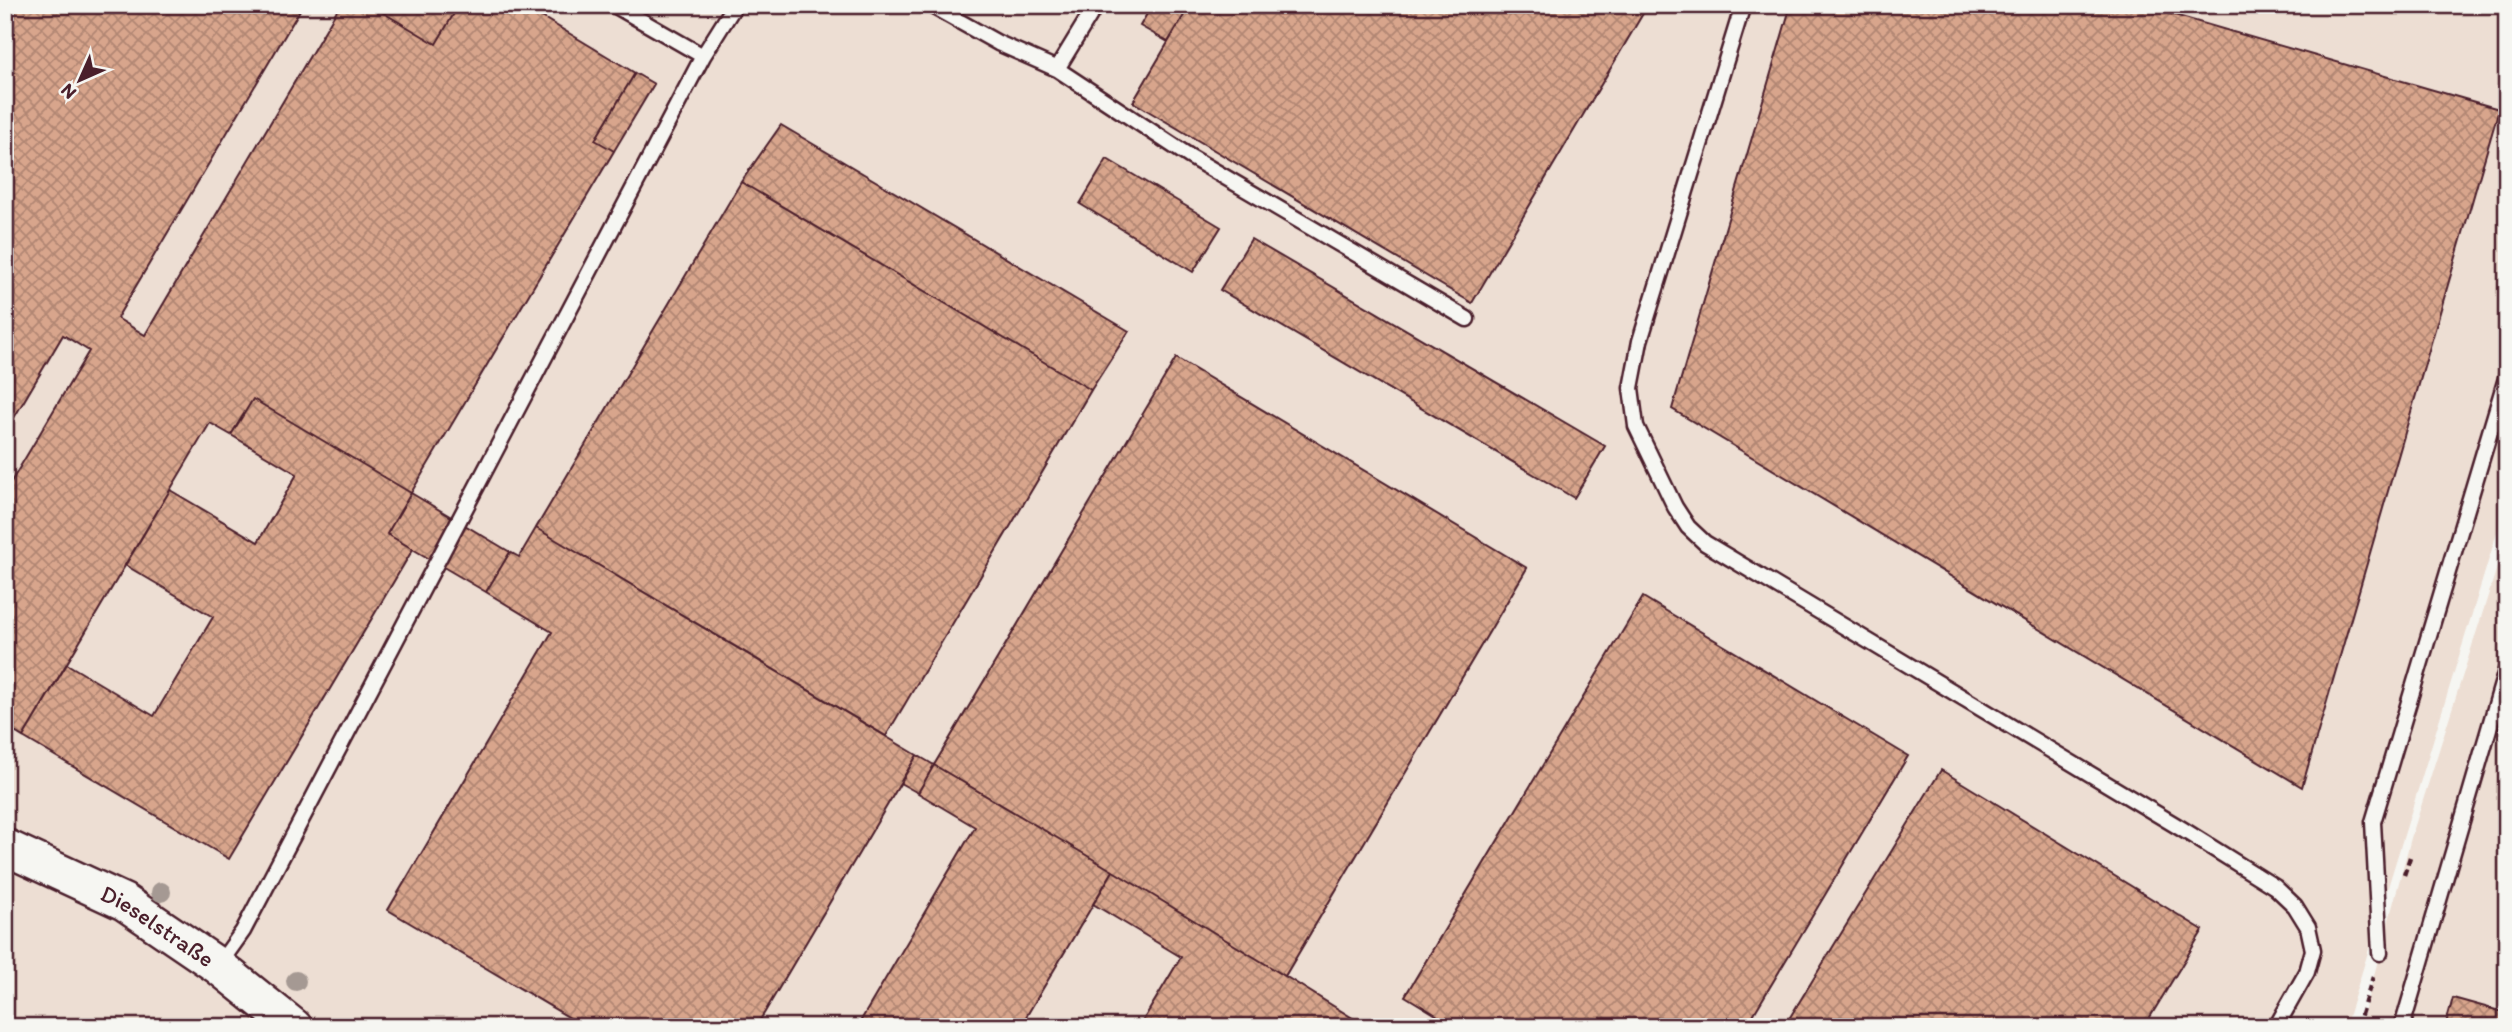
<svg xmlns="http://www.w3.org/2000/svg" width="2512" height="1032" viewBox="0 0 2512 1032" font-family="Itim,sans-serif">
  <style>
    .built { fill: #edded3 }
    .building { fill: url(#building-cross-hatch); stroke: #4a1f2b; stroke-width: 2 }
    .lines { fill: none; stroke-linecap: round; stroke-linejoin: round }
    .service-casing { stroke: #4a1f2b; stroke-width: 19 }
    .tertiary-casing { stroke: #4a1f2b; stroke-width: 40 }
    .path { stroke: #4a1f2b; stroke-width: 4.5; stroke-dasharray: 7 5; stroke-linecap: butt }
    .service { stroke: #f6f6f2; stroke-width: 14 }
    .tertiary { stroke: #f6f6f2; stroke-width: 35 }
    .tree { fill: #a59993 }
    .labels { text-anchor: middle; stroke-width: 6; stroke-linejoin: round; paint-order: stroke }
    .street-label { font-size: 24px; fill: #4a1f2b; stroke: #f6f6f2 }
  </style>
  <defs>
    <pattern id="building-cross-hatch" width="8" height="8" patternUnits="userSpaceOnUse" patternTransform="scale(1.75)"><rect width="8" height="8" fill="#d8a58c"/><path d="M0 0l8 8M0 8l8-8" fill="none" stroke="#b18673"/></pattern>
  </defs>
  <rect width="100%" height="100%" fill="#f6f6f2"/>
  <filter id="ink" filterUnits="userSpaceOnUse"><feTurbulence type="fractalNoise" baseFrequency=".0143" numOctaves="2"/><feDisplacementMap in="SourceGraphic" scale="14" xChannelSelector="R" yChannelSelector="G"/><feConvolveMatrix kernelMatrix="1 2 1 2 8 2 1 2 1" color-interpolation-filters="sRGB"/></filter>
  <g filter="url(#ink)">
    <!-- built -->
    <path class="built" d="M5,5H2478L2507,15V500L2345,1027H5Z
      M2507,536V1027H2360L2411,838Z"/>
    <!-- building -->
    <path class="building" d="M5,5H303L117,318L145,335L340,5H370L436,44L459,5H522L635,73L595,140L614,151L411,493L253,399L231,435L210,423L23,737L5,726V492L89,351L63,335L5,433Z
      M370,5H459L436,44Z
      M1152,5H1190L1168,42L1140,26Z
      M1190,5H1648L1472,303L1133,102Z
      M1791,5H2140L2499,109L2302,787L1672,409Z
      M635,73L654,84L614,151L595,140Z
      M781,125L1129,331L1091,390L741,182Z
      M1107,159L1221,227L1193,272L1080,204Z
      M741,182L1091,390L886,736L536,528Z
      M1251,239L1605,446L1574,498L1220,290Z
      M1176,358L1527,568L1285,976L1113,871L934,765Z
      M253,399L411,493L387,534L413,549L229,859L23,737L67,664L154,716L213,617L125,565L170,490L258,542L297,474L231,435Z
      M411,493L510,552L486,592L387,534Z
      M536,528L917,755L756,1027H585L388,910L552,632L486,592L510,552L519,557Z
      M1643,597L1908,756L1746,1027H1456L1405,996Z
      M917,755L934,765L918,793L900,783Z
      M934,765L1113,871L1020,1027H857L975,827L918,793Z
      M1941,770L2203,930L2144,1027H1784Z
      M1113,871L1285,976L1367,1027H1139L1181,957L1093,904Z
      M2453,998L2507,1013V1027H2445Z"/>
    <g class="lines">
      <!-- service casing -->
      <g class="service-casing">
        <path id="service" d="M614,5L703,56L735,5
          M930,5L998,43L1057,69L1189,156L1467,319
          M1743,5L1640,341L1631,388L1636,426L1675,507L1688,527L1705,543L2182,829L2275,887L2295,906L2308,927L2313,950L2307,972L2276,1027
          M1057,69L1096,5
          M2380,953L2373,822L2507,375
          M218,966L243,931L703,56
          M2402,1027L2507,667"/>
      </g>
      <!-- tertiary casing -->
      <g class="tertiary-casing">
        <g id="tertiary">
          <path id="s1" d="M5,847L124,902L218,966L294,1027"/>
        </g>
      </g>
      <!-- path -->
      <path class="path" d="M2404,875L2410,857
        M395,1027L398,1023
        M2357,1027L2373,977"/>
      <!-- service -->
      <use href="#service" class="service"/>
      <!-- tertiary -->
      <use href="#tertiary" class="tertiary"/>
    </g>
    <!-- trees -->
    <g class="tree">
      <circle cx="161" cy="892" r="10"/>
      <circle cx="296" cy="981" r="10"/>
    </g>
  </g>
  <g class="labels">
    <!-- street labels -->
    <g class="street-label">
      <text dy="8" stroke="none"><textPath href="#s1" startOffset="172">Dieselstraße</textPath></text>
    </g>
  </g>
  <!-- margin -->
  <rect width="2512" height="1032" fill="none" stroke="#f6f6f2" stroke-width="28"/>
  <rect x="14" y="14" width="2484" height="1004" fill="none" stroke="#4a1f2b" stroke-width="2.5" filter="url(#ink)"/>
  <!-- north arrow -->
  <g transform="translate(80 80) rotate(225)" stroke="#f6f6f2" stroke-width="5" paint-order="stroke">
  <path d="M0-5L12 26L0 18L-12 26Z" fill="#4a1f2b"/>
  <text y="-10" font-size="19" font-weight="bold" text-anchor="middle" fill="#4a1f2b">N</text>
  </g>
</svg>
